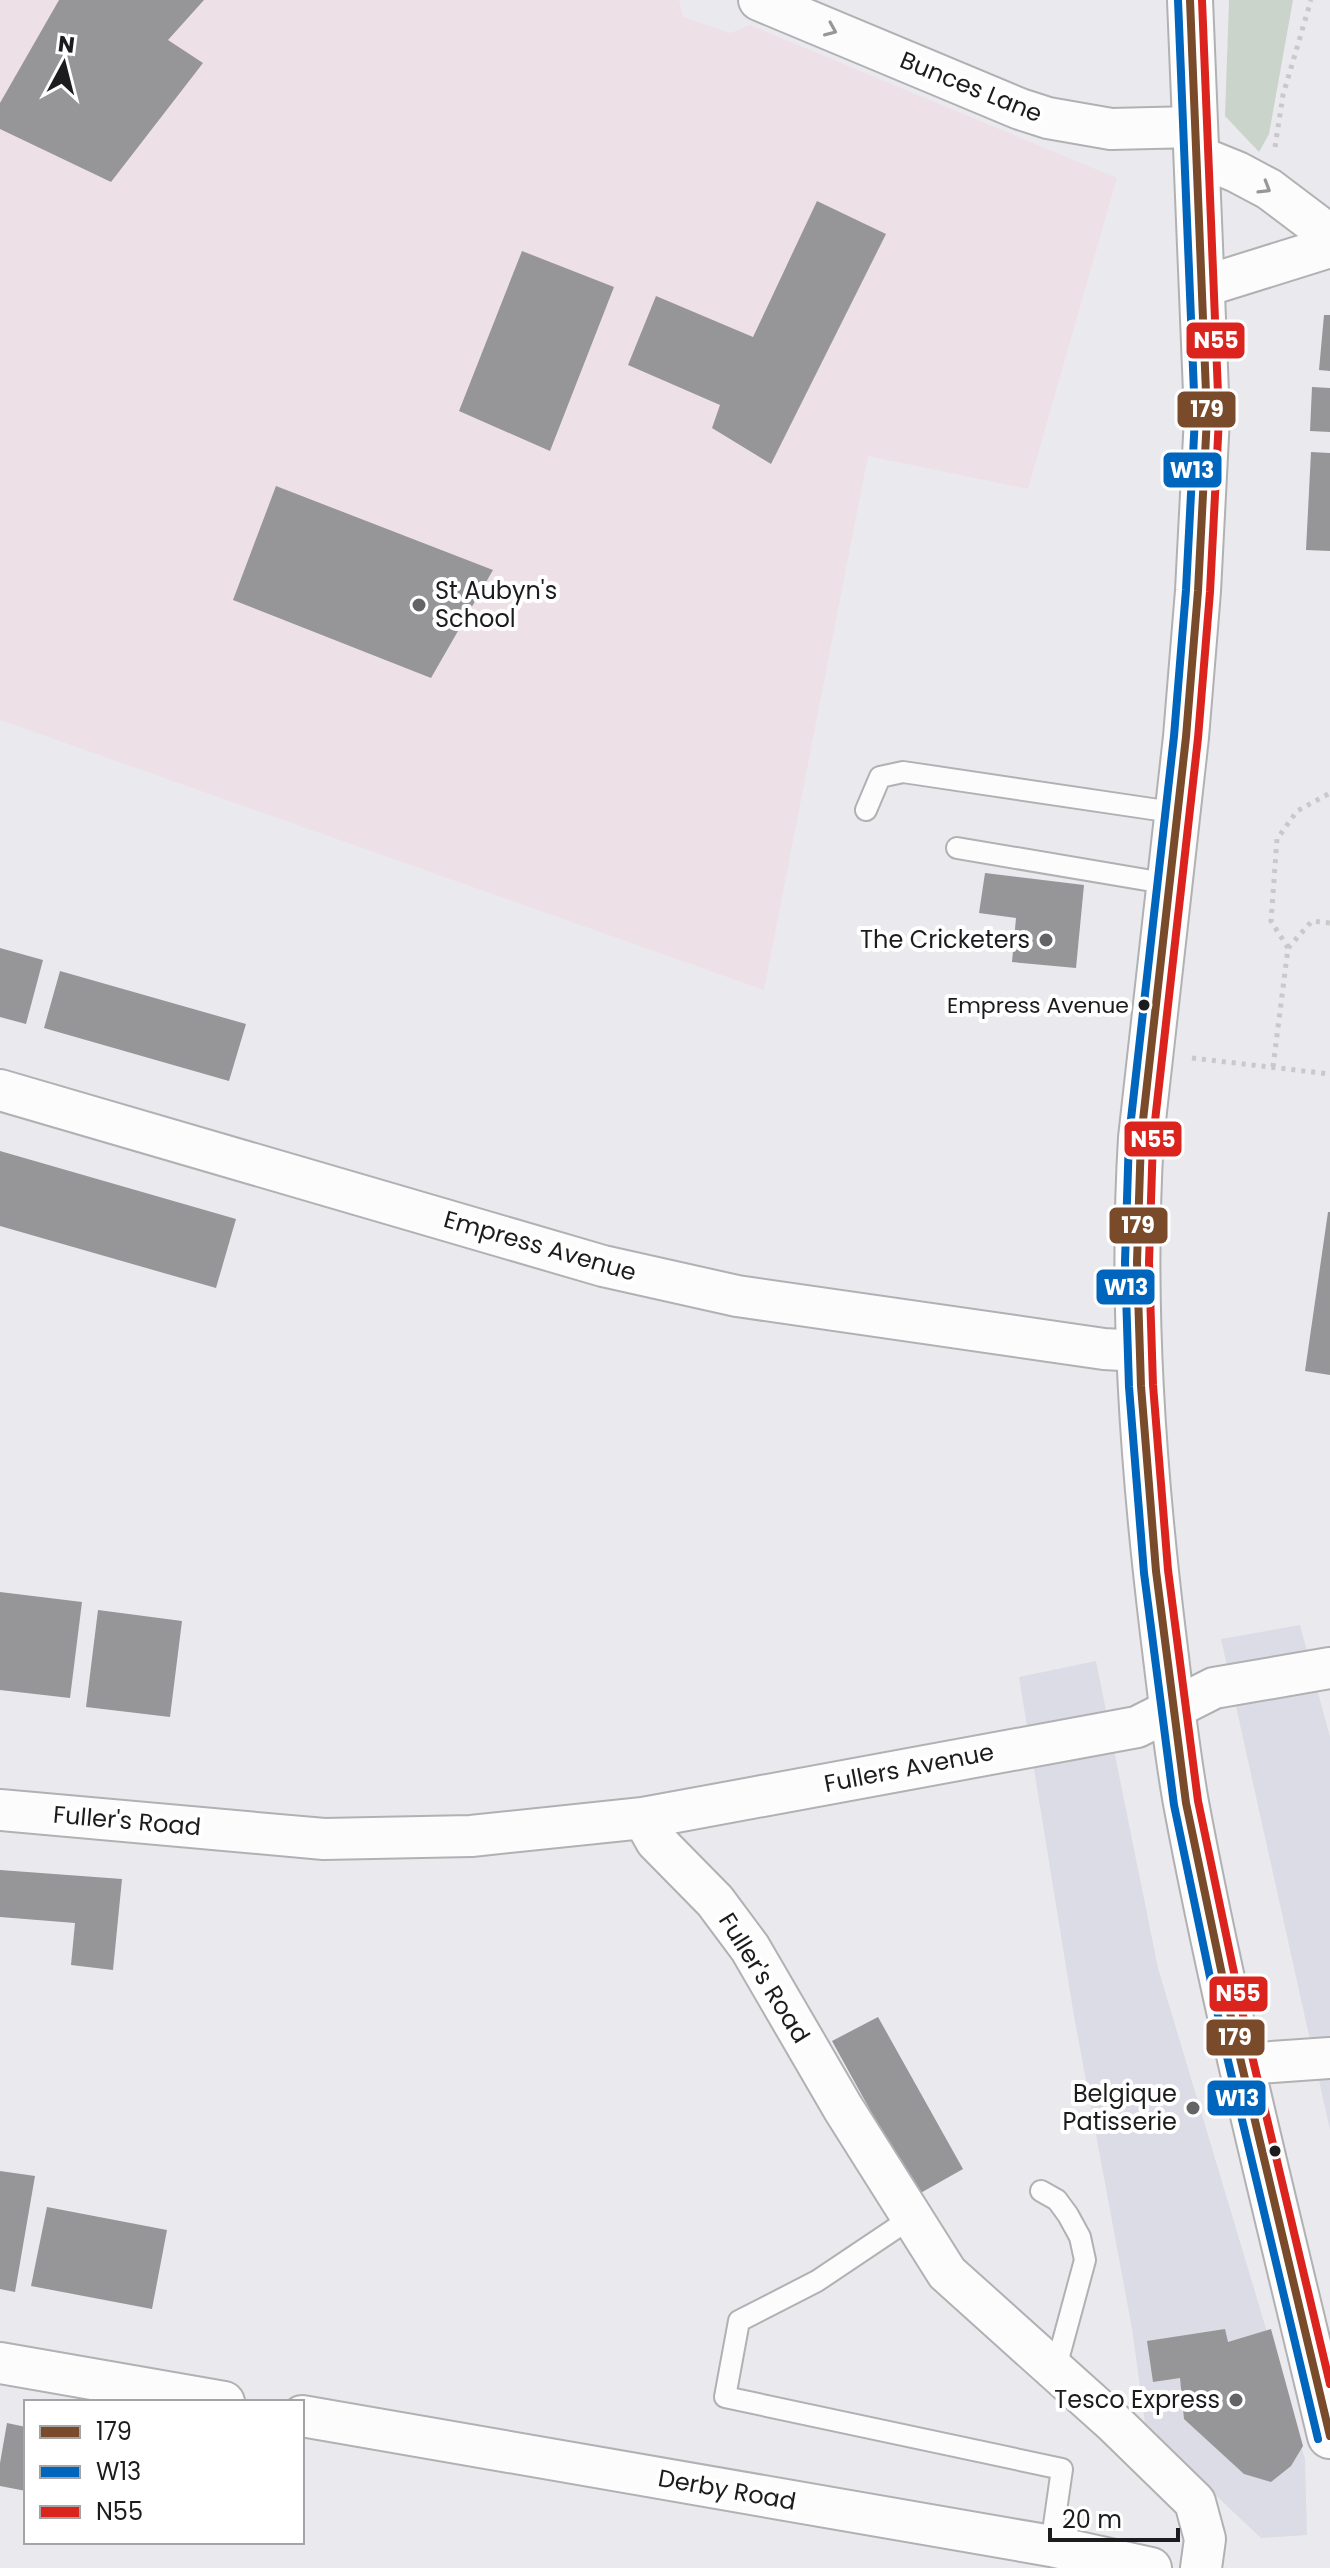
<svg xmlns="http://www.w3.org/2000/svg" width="1330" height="2568" viewBox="0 0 1330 2568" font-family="Poppins,sans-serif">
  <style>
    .built { fill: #dbdce5 }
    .education { fill: #eee0e7 }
    .green { fill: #cad4cb }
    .building { fill: #969598 }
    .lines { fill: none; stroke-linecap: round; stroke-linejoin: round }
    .service-casing { stroke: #b1b1b4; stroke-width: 24 }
    .minor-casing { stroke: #b1b1b4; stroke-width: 44 }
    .primary-casing { stroke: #b1b1b4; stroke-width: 48 }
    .path { stroke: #c9c9ca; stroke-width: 5; stroke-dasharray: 4 6; stroke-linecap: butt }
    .service { stroke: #fcfcfc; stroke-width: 20 }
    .minor { stroke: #fcfcfc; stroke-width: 40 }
    .primary { stroke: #fcfcfc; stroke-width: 44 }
    .bus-1-casing { stroke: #fff; stroke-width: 14 }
    .bus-2-casing { stroke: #fff; stroke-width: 14 }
    .bus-3-casing { stroke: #fff; stroke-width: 14 }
    .bus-1 { stroke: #7a4b2a; stroke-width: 8 }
    .bus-2 { stroke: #0065bd; stroke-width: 8 }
    .bus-3 { stroke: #dc241f; stroke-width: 8 }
    .oneway { stroke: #979798 }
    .poi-dot { fill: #646467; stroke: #fff; stroke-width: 3 }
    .bus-dot { fill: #1c1c1e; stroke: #fff; stroke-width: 3 }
    .labels { text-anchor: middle; stroke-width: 8; stroke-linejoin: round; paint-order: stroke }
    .bus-label { font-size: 22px; fill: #1c1c1e; stroke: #fff; text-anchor: end }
    .street-label { font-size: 24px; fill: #1c1c1e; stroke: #fff }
    .poi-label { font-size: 24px; fill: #1c1c1e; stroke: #fff; text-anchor: end }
    .line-badge { stroke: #fff; stroke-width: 3 }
    .badge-label { font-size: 22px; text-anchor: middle; font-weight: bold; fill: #fff }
  </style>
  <rect width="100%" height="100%" fill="#eaeaee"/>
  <!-- built -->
  <path class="built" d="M1300,1625L1330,1737V2130L1221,1639Z
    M1096,1661L1158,1968L1305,2459L1307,2535L1261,2538L1146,2430L1132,2329L1074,2016L1019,1677Z"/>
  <!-- education -->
  <path class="education" d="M0,0H679L683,17L730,33L750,25L1117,178L1028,489L868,456L764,990L0,720Z"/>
  <!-- green -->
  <path class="green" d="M1229,0H1293L1269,134L1259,152L1225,116Z"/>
  <!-- building -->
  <path class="building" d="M59,0H204L168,40L203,63L111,182L0,129V103Z
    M817,201L886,234L771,464L712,428L720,405L628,365L656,296L753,337Z
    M522,251L614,287L550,451L459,411Z
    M1324,315H1330V371L1319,370Z
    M1312,387L1330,388V432L1310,431Z
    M1311,452L1330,453V551L1306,550Z
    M276,486L493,570L431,678L233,600Z
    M985,873L1084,885L1076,968L1012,962L1016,918L979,913Z
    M0,948L43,960L26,1024L0,1017Z
    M60,971L246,1024L229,1081L44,1028Z
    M0,1151L236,1219L216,1288L0,1226Z
    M1328,1212H1330V1375L1305,1371Z
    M0,1592L82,1602L70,1698L0,1690Z
    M98,1610L182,1621L170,1717L86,1707Z
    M0,1870L122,1879L113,1970L71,1965L75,1923L0,1917Z
    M878,2017L963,2169L917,2195L832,2041Z
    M0,2171L35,2176L15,2292L0,2289Z
    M47,2207L167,2230L152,2309L31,2286Z
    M1225,2329L1228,2342L1271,2329L1303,2446L1291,2466L1271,2482L1244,2474L1184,2419L1180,2378L1153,2382L1147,2341Z
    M7,2423L26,2427V2491L0,2486V2463Z"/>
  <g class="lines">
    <!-- service casing -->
    <g class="service-casing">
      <path id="service" d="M866,810L880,777L903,772L1179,813
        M957,848L1170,884
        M1041,2191L1057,2200L1068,2215L1080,2237L1085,2260L1055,2371
        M911,2218L817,2281L739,2321L725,2397L1062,2469L1051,2546"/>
    </g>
    <!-- minor casing -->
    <g class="minor-casing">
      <path id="minor" d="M759,0L1020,109L1048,118L1111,129L1194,127
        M1195,155L1237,172L1269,189L1330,235
        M1202,287L1330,247
        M0,1090L603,1266L737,1296L1104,1349L1140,1351
        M0,1810L324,1839L471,1836L643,1818L1137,1727L1214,1688L1330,1668
        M643,1818L656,1841L715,1901L750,1948L843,2108L947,2273L1115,2424L1195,2502L1205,2539L1201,2568
        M1242,2064L1330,2058
        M0,2363L224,2402
        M302,2416L1051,2546L1151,2568"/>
    </g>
    <!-- primary casing -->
    <g class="primary-casing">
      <path id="primary" d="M1190,0L1207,417L1198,591L1186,737L1141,1138C1131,1303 1143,1469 1163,1633C1170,1689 1176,1747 1186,1803C1226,2016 1280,2225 1330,2436"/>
    </g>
    <!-- path -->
    <path class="path" d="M1275,147L1283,95L1311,0
      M1288,948L1271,921L1277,839L1297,811L1330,793
      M1192,1058L1330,1074
      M1273,1067L1288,948L1312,921L1330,923"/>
    <!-- service -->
    <use href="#service" class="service"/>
    <!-- minor -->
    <use href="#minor" class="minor"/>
    <!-- primary -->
    <use href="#primary" class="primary"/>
    <!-- bus-1 casing -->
    <g class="bus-1-casing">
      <path id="bus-1" d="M1190,0L1207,417L1198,591L1186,737L1141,1138L1137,1262L1141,1386L1156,1571L1186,1803L1236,2041L1330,2436"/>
    </g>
    <!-- bus-2 casing -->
    <g class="bus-2-casing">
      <path id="bus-2" d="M1178,0L1195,417L1186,590L1174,736L1129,1137L1125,1262L1129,1387L1144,1573L1174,1805L1224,2044L1318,2439"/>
    </g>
    <!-- bus-3 casing -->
    <g class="bus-3-casing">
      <path id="bus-3" d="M1202,0L1219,418L1210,592L1198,738L1153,1139L1149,1262L1153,1385L1168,1570L1198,1801L1248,2039L1330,2384"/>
    </g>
    <!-- bus-1 -->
    <use href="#bus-1" class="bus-1"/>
    <!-- bus-2 -->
    <use href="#bus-2" class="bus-2"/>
    <!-- bus-3 -->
    <use href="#bus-3" class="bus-3"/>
  </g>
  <!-- one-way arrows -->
  <defs><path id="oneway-chevron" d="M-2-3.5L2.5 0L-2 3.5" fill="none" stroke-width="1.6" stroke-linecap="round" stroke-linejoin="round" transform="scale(2)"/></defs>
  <g class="oneway">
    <use href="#oneway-chevron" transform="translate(831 30) rotate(23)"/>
    <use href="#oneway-chevron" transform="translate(1265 188) rotate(31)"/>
  </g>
  <!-- markers -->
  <g class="poi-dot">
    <circle cx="419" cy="605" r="8"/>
    <circle cx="1046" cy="940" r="8"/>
    <circle cx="1193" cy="2108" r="8"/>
    <circle cx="1236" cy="2400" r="8"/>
  </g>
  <g class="bus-dot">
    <circle cx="1144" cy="1005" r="7"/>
    <circle cx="1275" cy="2151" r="7"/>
  </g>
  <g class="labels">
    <!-- bus labels -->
    <g class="bus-label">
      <text x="1129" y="1013">Empress Avenue</text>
    </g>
    <!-- street labels -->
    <g class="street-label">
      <text transform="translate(971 87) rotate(22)" y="8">Bunces Lane</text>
      <text transform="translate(540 1246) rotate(16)" y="8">Empress Avenue</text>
      <text transform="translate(909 1768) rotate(-11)" y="8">Fullers Avenue</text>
      <text transform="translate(127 1821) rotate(5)" y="8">Fuller's Road</text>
      <text transform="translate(764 1978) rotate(58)" y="8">Fuller's Road</text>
      <text transform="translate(727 2490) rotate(10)" y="8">Derby Road</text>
    </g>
    <!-- poi labels -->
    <g class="poi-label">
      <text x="435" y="599" text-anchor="start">St Aubyn's<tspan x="435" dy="28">School</tspan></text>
      <text x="1030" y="948">The Cricketers</text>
      <text x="1177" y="2102">Belgique<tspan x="1177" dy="28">Patisserie</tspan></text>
      <text x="1220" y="2408">Tesco Express</text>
    </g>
  </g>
  <g class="line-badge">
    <rect x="1185" y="321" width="61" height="39" rx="8" fill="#dc241f"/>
    <rect x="1176" y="390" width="61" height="39" rx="8" fill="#7a4b2a"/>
    <rect x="1162" y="451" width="61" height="38" rx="8" fill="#0065bd"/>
    <rect x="1123" y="1120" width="60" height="38" rx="8" fill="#dc241f"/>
    <rect x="1108" y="1206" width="61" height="39" rx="8" fill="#7a4b2a"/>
    <rect x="1095" y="1268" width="61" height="38" rx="8" fill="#0065bd"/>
    <rect x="1208" y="1975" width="61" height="38" rx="8" fill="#dc241f"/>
    <rect x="1205" y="2018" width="61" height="39" rx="8" fill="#7a4b2a"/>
    <rect x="1206" y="2079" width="61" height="38" rx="8" fill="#0065bd"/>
  </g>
  <g class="badge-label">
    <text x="1216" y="348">N55</text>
    <text x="1207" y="417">179</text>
    <text x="1192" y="478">W13</text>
    <text x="1153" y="1147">N55</text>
    <text x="1138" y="1233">179</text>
    <text x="1126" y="1295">W13</text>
    <text x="1238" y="2001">N55</text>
    <text x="1235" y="2045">179</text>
    <text x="1237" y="2106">W13</text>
  </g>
  <!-- legend -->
  <rect x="24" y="2400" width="280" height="144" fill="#ffffff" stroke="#a4a4a5" stroke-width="2"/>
  <rect x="40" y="2426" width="40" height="12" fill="#7a4b2a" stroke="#a4a4a5" stroke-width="2"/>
  <text x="96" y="2440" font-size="24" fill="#1c1c1e">179</text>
  <rect x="40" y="2466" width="40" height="12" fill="#0065bd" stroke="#a4a4a5" stroke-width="2"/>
  <text x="96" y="2480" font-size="24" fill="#1c1c1e">W13</text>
  <rect x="40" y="2506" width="40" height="12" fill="#dc241f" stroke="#a4a4a5" stroke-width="2"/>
  <text x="96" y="2520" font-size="24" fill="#1c1c1e">N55</text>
  <!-- north arrow -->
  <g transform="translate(64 64) rotate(7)" stroke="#ffffff" stroke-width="6" paint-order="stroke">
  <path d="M0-6L14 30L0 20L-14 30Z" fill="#1c1c1e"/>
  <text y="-12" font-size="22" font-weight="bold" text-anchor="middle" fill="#1c1c1e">N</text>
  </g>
  <!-- scale -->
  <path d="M1050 2528v12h128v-12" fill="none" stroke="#1c1c1e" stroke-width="4"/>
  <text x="1062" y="2528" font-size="24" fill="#1c1c1e" stroke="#ffffff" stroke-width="6" paint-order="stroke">20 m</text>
</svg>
